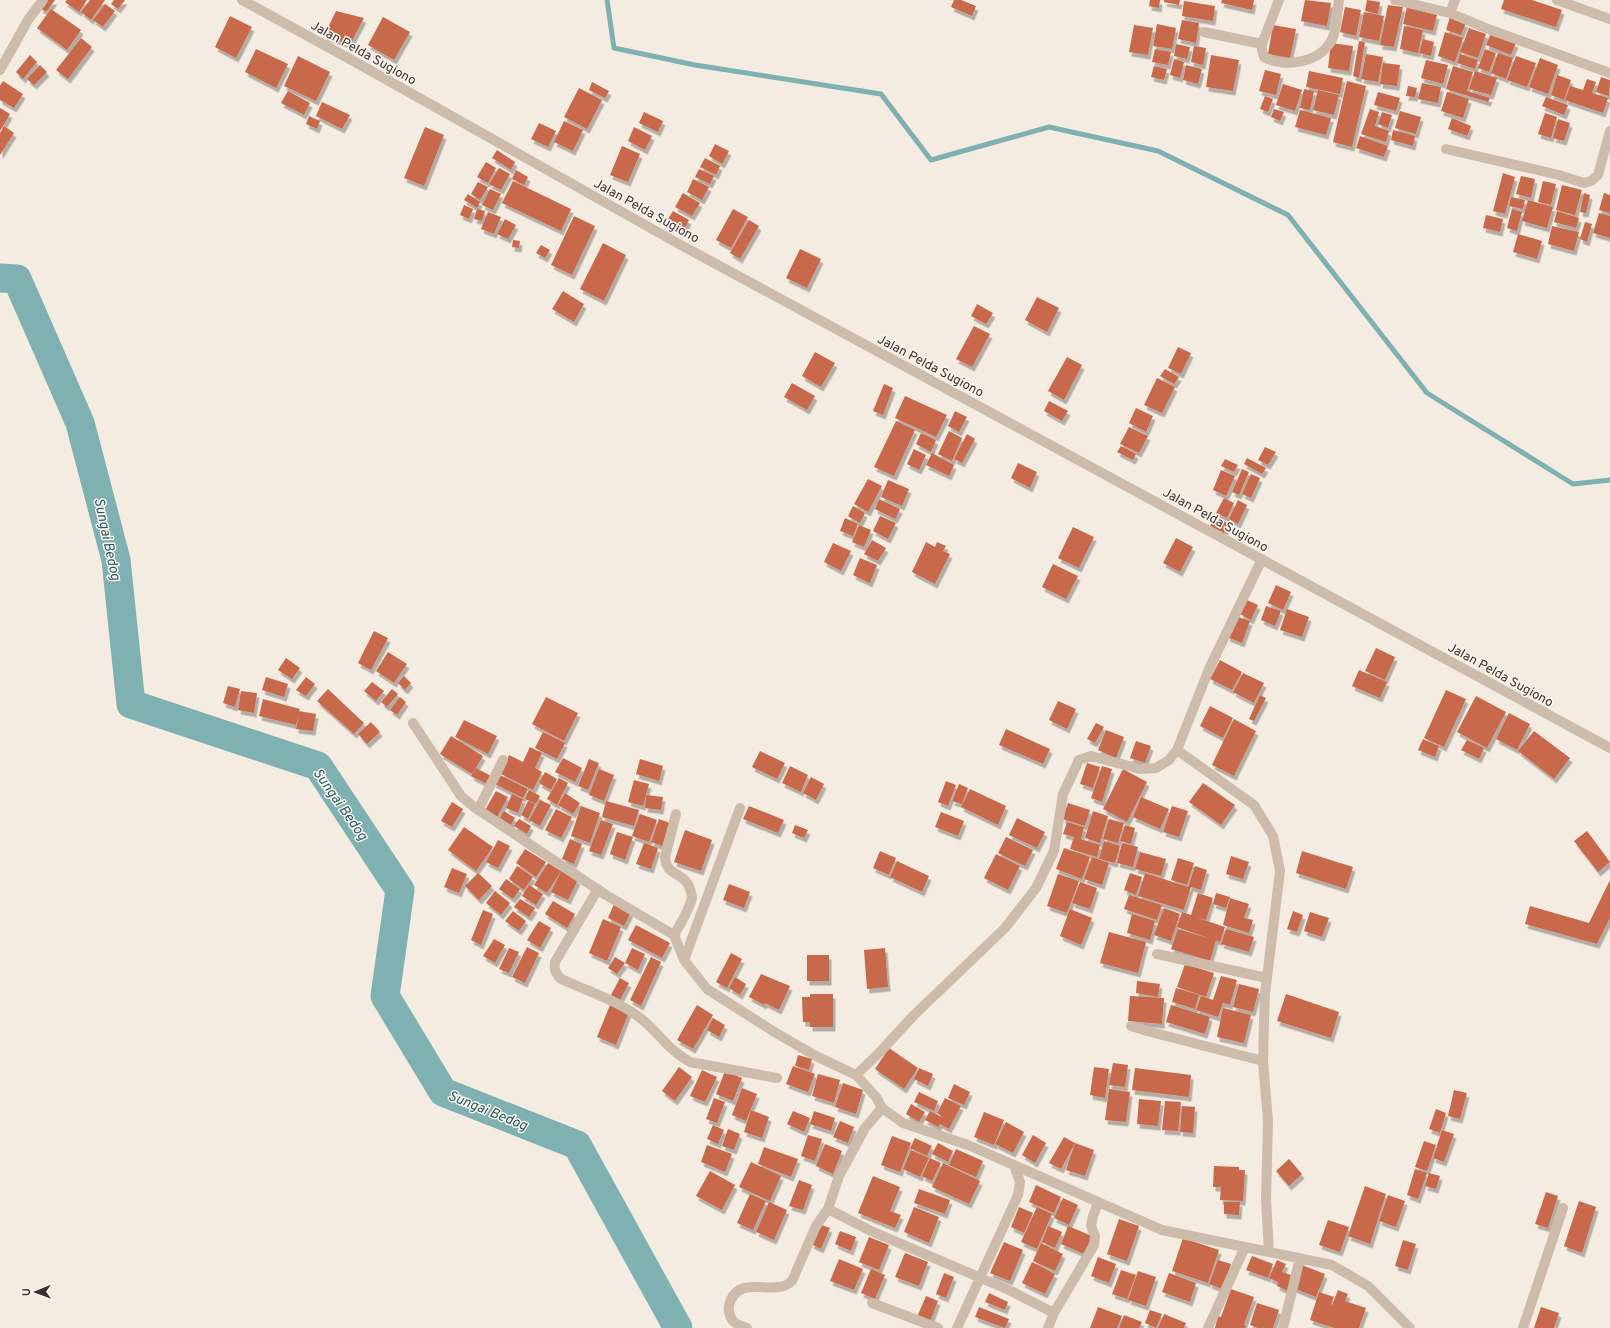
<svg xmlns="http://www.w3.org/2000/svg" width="1610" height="1328" viewBox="0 0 1610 1328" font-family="Overpass,sans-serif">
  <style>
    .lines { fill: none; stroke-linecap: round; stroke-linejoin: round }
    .stream { stroke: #7fb0b2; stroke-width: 5 }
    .river { stroke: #7fb0b2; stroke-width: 29 }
    .building { fill: #c8694b; filter: url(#shadow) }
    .minor { stroke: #cdbbac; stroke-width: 10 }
    .labels { text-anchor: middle; stroke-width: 3; stroke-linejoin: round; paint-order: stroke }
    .street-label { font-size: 13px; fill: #3b302b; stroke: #fbf5ee }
    .water-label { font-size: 14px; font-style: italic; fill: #1f5a5e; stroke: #fbf5ee }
  </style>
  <defs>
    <filter id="shadow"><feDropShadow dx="2.5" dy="4.5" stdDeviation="0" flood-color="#0004"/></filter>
  </defs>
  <rect width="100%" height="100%" fill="#f4ebe1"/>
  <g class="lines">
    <!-- stream -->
    <path class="stream" d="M607,0L614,48L695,65L881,94L931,160L1049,127L1158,151L1288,215L1427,393L1573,484L1610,480"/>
    <!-- river -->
    <path class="river" d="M0,278L17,279L80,423L116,560L131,704L318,766L400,890L385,996L443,1092L577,1145L678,1328"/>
  </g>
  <!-- building -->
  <path class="building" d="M46,0H55L46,12L40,8Z
    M67,0H87L79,12L65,2Z
    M90,0H105L91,20L81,12Z
    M114,0H125L118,9L111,4Z
    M954,0H961L976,6L972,16L951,7Z
    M1150,0H1160L1159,8L1149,6Z
    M1164,0H1180L1179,5L1164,2Z
    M1222,0H1254L1252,10L1221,3Z
    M1305,0L1331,3L1327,26L1301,21Z
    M1367,0L1380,2L1378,14L1365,11Z
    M1504,0H1532L1562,10L1556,27L1501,9Z
    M1184,1L1215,6L1213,21L1182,16Z
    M105,4L115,11L103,27L93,20Z
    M1388,5L1403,7L1394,47L1380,45Z
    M1345,7L1361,10L1356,36L1340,32Z
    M1407,7L1437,15L1433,31L1403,24Z
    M51,9L81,30L67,50L37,28Z
    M336,11L364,18L350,45L324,36Z
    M1364,12L1384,16L1379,41L1359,37Z
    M230,16L252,27L236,58L215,47Z
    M383,17L410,32L394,60L368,45Z
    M1450,17L1466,23L1461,35L1446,30Z
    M1182,20L1199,23L1196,43L1178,39Z
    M1157,24L1176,28L1172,49L1153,46Z
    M1134,25L1153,28L1148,55L1129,52Z
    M1273,25L1296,29L1290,58L1268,54Z
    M1404,26L1423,30L1418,53L1400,49Z
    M1469,28L1486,34L1478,58L1460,52Z
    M1445,32L1463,38L1455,62L1438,56Z
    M1491,33L1516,43L1511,55L1486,45Z
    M81,38L92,47L68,79L56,70Z
    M1423,39L1434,42L1431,56L1419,53Z
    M1359,41L1365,42L1359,78L1353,76Z
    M1331,43L1353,46L1349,71L1328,68Z
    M1176,44L1190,47L1187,59L1174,56Z
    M1194,46L1206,48L1203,65L1191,62Z
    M256,49L288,64L276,88L245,72Z
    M1155,49L1171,52L1168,65L1152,62Z
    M1485,49L1496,53L1489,72L1478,68Z
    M1498,53L1513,58L1506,79L1491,73Z
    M1366,54L1383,57L1378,82L1361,79Z
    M1460,54L1478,60L1475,69L1457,63Z
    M30,55L37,62L23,79L16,72Z
    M1211,55L1239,60L1233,91L1206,87Z
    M298,56L330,72L316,101L284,86Z
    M1516,56L1536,63L1527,87L1507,80Z
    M1540,58L1558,65L1548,94L1529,87Z
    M1174,59L1184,62L1180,78L1170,75Z
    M1426,60L1448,65L1443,84L1421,78Z
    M1383,63L1400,65L1397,86L1380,84Z
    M40,65L47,72L34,85L27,79Z
    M1186,65L1202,69L1198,84L1183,80Z
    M1154,66L1167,69L1164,80L1151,77Z
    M1453,66L1473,72L1467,91L1490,98L1488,102L1446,89Z
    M1265,70L1281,74L1276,95L1259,91Z
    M1309,71L1343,78L1340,94L1306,87Z
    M1475,71L1497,78L1491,95L1469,89Z
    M1557,75L1571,80L1564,100L1551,95Z
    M1601,77L1610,80L1609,96L1596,92Z
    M1587,79L1596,82L1592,93L1608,98L1603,113L1565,100L1570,86L1583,90Z
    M3,81L23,94L14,108L0,100V86Z
    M1347,81L1366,86L1352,147L1333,142Z
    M592,82L609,91L605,98L589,90Z
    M1422,83L1441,87L1438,103L1418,99Z
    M1283,84L1302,90L1295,111L1276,105Z
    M1408,86L1417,88L1415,97L1406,96Z
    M579,88L602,100L587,129L564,117Z
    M1304,89L1314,91L1310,110L1300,108Z
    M1318,90L1339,95L1334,115L1313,110Z
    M288,91L310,103L304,115L281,103Z
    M1378,92L1400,98L1396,111L1374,105Z
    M1447,92L1469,99L1463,118L1441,111Z
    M1265,96L1273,99L1268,112L1260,109Z
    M1546,97L1568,105L1564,115L1542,106Z
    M322,102L350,115L342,129L316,116Z
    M0,108L10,114L0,131Z
    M1274,109L1284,112L1280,121L1271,117Z
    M1370,109L1379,112L1375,126L1389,131L1386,142L1361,134Z
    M1300,110L1331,118L1326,135L1295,127Z
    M1400,111L1421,117L1416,134L1395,128Z
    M644,112L663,121L658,132L639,123Z
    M1382,112L1392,115L1388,128L1378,124Z
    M1545,113L1557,117L1551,138L1538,134Z
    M309,116L320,121L317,129L306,124Z
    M1452,118L1471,126L1467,136L1448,129Z
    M1558,119L1570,123L1564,141L1553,138Z
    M564,121L583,130L573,151L554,142Z
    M539,123L556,131L548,147L531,139Z
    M4,126L14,133L0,155V133Z
    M425,127L444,135L424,186L404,178Z
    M634,127L652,136L645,150L628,141Z
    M1393,130L1415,136L1413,146L1391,140Z
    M1360,136L1388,146L1384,157L1356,148Z
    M715,144L729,151L722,164L709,156Z
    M622,146L640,154L628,182L610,175Z
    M497,150L515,162L511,170L492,158Z
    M705,158L720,166L716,175L700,167Z
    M486,162L496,168L488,183L477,177Z
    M499,168L510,174L501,190L489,184Z
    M699,169L714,176L710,184L695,177Z
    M516,170L528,177L524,185L512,179Z
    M1503,173L1515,177L1505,214L1493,211Z
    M1521,176L1535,179L1531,198L1516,194Z
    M693,179L709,187L702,200L687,192Z
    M513,181L571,209L561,231L502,203Z
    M1543,181L1556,184L1551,205L1538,202Z
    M478,182L488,187L480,200L471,194Z
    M1562,185L1582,190L1575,215L1556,210Z
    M490,189L501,194L493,210L482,205Z
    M683,193L700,203L692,216L675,207Z
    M1584,193L1590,195L1586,213L1580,212Z
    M1604,193L1610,195V213L1599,210Z
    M468,194L480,202L477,208L464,200Z
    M1511,197L1525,200L1523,209L1509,206Z
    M1528,200L1553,207L1547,228L1522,221Z
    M464,205L473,209L469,219L460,215Z
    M477,209L485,211L482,221L474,219Z
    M733,209L748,217L731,248L716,240Z
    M1512,209L1522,212L1517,231L1507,228Z
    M673,211L689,220L685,228L668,219Z
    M1557,211L1579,218L1576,228L1554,222Z
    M488,212L501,217L494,234L481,229Z
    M1599,213L1610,216V238L1593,233Z
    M1486,215L1503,219L1500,232L1483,228Z
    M574,216L595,226L572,275L551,265Z
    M505,219L516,225L508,239L497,234Z
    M749,220L759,226L740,259L730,253Z
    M1585,222L1592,224L1587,242L1580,239Z
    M1552,226L1579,232L1574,251L1548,244Z
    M1518,234L1542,241L1537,259L1513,252Z
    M513,240L520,241L519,248L512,247Z
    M603,243L626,255L604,301L580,289Z
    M541,245L550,250L545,258L536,253Z
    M800,249L821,259L807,288L786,278Z
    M563,291L584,304L574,322L552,309Z
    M1037,297L1059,308L1047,332L1025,320Z
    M977,304L993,313L986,324L971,316Z
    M974,326L990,334L972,367L956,359Z
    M1178,347L1191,353L1181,374L1168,368Z
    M815,352L835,363L821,387L802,376Z
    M1067,357L1082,365L1064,400L1048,391Z
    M1165,369L1179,377L1174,384L1160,376Z
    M1157,378L1175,387L1162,413L1144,405Z
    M792,383L815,396L807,410L784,397Z
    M884,384L893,388L883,415L873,411Z
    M905,396L947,415L936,437L895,418Z
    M1049,401L1068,411L1062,421L1044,411Z
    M1136,408L1153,416L1146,432L1129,423Z
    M955,411L967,417L959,432L948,426Z
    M896,421L915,430L894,476L874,467Z
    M1129,427L1148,436L1139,453L1120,444Z
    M949,431L962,438L952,461L938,454Z
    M921,433L936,440L931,452L916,444Z
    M967,434L975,439L962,463L954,459Z
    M1121,446L1136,454L1133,460L1117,452Z
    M1265,447L1276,452L1268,465L1258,460Z
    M914,449L926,455L919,470L907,464Z
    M932,453L954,465L949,476L926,465Z
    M1247,458L1266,468L1262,474L1244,464Z
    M1225,459L1238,465L1234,472L1221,466Z
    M1018,463L1037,472L1030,488L1011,478Z
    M1242,469L1249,472L1239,495L1232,492Z
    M1221,470L1235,476L1226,496L1213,490Z
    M1251,474L1260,478L1251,498L1242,494Z
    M868,479L882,486L868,512L854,504Z
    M888,480L909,489L902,506L881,497Z
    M1224,498L1234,503L1227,518L1216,513Z
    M879,499L900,509L895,519L875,509Z
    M1238,500L1247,505L1238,524L1229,519Z
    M853,506L865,513L860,523L848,516Z
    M880,516L896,523L888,539L873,531Z
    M1215,516L1229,524L1224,533L1210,526Z
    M845,518L858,524L853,536L840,531Z
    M859,525L871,530L864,547L852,542Z
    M1073,527L1094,537L1079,568L1058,558Z
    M1176,538L1193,547L1180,572L1163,563Z
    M872,540L886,548L878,561L864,554Z
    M926,542L935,547L937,542L946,546L943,551L950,554L935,584L912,572Z
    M833,543L851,551L841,571L824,562Z
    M860,558L877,565L870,583L853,575Z
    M1053,564L1078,576L1066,599L1042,587Z
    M1276,585L1291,592L1283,610L1268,603Z
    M1247,600L1258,605L1251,620L1240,614Z
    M1266,606L1281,611L1275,626L1261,620Z
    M1287,609L1309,617L1302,637L1280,630Z
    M1235,616L1250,621L1242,643L1227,637Z
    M374,631L388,638L371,670L358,663Z
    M1376,648L1395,657L1385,680L1365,671Z
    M388,652L407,664L394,683L376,671Z
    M286,658L300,668L292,679L278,670Z
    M1220,660L1242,672L1232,690L1210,679Z
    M1359,670L1387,682L1380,698L1352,686Z
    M1243,673L1264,683L1254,703L1233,692Z
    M404,676L411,683L405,690L398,683Z
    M266,677L288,684L284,697L262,690Z
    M306,677L315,684L306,696L296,690Z
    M372,682L384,691L376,701L364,691Z
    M228,686L240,689L235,707L223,703Z
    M328,689L364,723L354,734L317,701Z
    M392,689L398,694L387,707L381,702Z
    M1446,690L1466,699L1444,747L1424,738Z
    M241,691L257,693L254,713L238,710Z
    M1260,695L1266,698L1254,721L1249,719Z
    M1476,696L1506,712L1487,748L1457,732Z
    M400,697L406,702L397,715L390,710Z
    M546,697L578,713L564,741L532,724Z
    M263,699L300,709L299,711L316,714L313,731L296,729L299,715L296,725L259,716Z
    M1058,701L1076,709L1067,729L1049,720Z
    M1210,706L1233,718L1223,738L1200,726Z
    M1509,713L1530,724L1517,750L1496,739Z
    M1234,719L1256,731L1234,776L1212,765Z
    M464,720L497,736L488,754L455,737Z
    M371,722L380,732L367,744L358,734Z
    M1096,723L1104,727L1095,743L1087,739Z
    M1006,729L1050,749L1043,764L999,745Z
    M1106,730L1124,737L1116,758L1098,750Z
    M1534,731L1570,758L1554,779L1518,751Z
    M543,732L565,743L557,759L535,748Z
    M451,736L483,756L472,774L440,754Z
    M1423,739L1439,746L1435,757L1418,750Z
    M1467,740L1484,748L1479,759L1461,750Z
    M1136,741L1151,746L1145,763L1130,758Z
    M530,747L542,753L535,768L542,772L533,790L501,774L509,755L523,762Z
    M760,751L785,763L777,779L752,767Z
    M563,758L582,768L575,782L555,772Z
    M589,759L599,763L588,790L578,786Z
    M640,759L663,766L659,781L636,774Z
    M1087,763L1100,767L1093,788L1080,784Z
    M790,766L808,775L801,792L782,783Z
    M1102,766L1112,769L1102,802L1091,798Z
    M476,768L493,777L489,785L471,776Z
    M599,769L614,775L604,801L589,795Z
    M1123,769L1147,782L1127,822L1103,809Z
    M545,772L557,779L551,790L539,783Z
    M498,774L528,789L523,798L493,783Z
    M811,777L824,784L816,800L803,793Z
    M559,778L568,783L557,805L547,799Z
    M634,780L649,784L643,806L628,802Z
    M946,781L956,785L948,806L938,802Z
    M1203,783L1235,805L1221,825L1189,802Z
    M959,784L968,788L962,804L952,801Z
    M970,789L1006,806L998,825L961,807Z
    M529,790L540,796L536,804L525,799Z
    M496,791L508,797L496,819L484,812Z
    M565,793L580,803L573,814L558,805Z
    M512,794L523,799L518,813L506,808Z
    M646,795L663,797L661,810L645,808Z
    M1141,797L1169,809L1160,829L1133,817Z
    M540,800L551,805L540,826L529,820Z
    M528,801L535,804L528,819L521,815Z
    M606,801L639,810L634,826L602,817Z
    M452,802L463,809L452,827L441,821Z
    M1068,803L1090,810L1085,826L1062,819Z
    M581,806L600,813L590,843L571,836Z
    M749,806L784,820L778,833L743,819Z
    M1172,806L1188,811L1179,837L1163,832Z
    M556,809L572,817L561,838L545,830Z
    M504,811L515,818L511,825L500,818Z
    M1093,811L1108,816L1100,843L1085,838Z
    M941,812L964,821L958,836L935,827Z
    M640,814L657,820L649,842L632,836Z
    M1017,818L1045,832L1037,848L1009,835Z
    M519,819L531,826L527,834L514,826Z
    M659,819L670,823L662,846L651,842Z
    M1109,819L1124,823L1118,843L1103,839Z
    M601,820L613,824L601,855L589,851Z
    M1067,822L1084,827L1081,839L1063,834Z
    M795,825L808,830L804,838L792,833Z
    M1125,825L1135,828L1131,844L1120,841Z
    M464,827L493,847L476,871L448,850Z
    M685,830L712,840L701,871L674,862Z
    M1587,831L1610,862L1598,872L1574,841Z
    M617,832L633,837L625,860L610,854Z
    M1006,837L1033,850L1025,866L998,853Z
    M1074,837L1100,845L1097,857L1070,849Z
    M570,839L582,844L574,864L562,859Z
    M498,840L510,846L498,868L486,862Z
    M1104,841L1120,846L1115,863L1099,859Z
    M644,843L658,848L651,869L636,864Z
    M1122,843L1138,847L1133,867L1117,863Z
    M1064,848L1090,857L1082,879L1056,869Z
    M525,849L546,862L536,877L516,863Z
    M880,851L896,858L889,875L873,868Z
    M1302,851L1353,867L1346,889L1296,873Z
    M1140,852L1166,859L1161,876L1135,869Z
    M996,854L1020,866L1008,890L984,878Z
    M1231,856L1249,862L1243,879L1226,874Z
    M1092,857L1109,863L1102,885L1084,879Z
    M1178,858L1194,863L1187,885L1171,880Z
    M897,861L929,876L922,892L890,877Z
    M548,863L561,871L547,893L534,885Z
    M517,866L533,877L524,890L509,879Z
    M1195,866L1207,870L1201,890L1191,887L1184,910L1138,896L1145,873L1188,887Z
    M452,868L467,874L459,893L444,887Z
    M561,871L578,880L568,900L551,892Z
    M478,873L492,886L479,900L465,886Z
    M1130,873L1142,877L1136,895L1124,890Z
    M1058,874L1079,881L1067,913L1047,906Z
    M506,879L520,889L513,899L499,889Z
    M1610,880V918L1597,944L1525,924L1530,906L1589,923Z
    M1080,882L1097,888L1090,909L1072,903Z
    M729,884L750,892L744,908L723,900Z
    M529,885L543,894L536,905L522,896Z
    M495,891L510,903L501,915L486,903Z
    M1198,893L1213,898L1206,920L1195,917L1225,927L1220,942L1216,940L1210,961L1171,949L1178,929L1211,939L1177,927L1182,912L1191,915Z
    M1216,893L1230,897L1226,908L1213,904Z
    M1129,895L1162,905L1157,920L1124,909Z
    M1230,898L1249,904L1244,918L1253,920L1249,933L1223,925Z
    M520,899L535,908L529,917L514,907Z
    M553,901L575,914L567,928L545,914Z
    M614,904L631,912L624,926L608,918Z
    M1164,908L1180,914L1171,941L1154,935Z
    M1070,909L1092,918L1081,945L1060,936Z
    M483,910L493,914L481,945L471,940Z
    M513,911L526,921L519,931L505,921Z
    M1293,911L1303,915L1297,932L1287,929Z
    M1310,912L1329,918L1322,937L1304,931Z
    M1132,914L1155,921L1150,940L1127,933Z
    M603,919L621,927L607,961L589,953Z
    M539,921L551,928L540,948L527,940Z
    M636,925L670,943L662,958L628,940Z
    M1226,929L1254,937L1249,952L1221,944Z
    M1109,932L1146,942L1138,973L1100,963Z
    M494,939L505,945L495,963L483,956Z
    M527,947L539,953L525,983L512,977Z
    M509,948L519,952L509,973L499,969Z
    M632,948L645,954L638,970L625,963Z
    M885,948L888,987L867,989L864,950Z
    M731,953L742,959L727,988L716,982Z
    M807,955H829V981H807Z
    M615,957L625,963L617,974L608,968Z
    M651,957L661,962L641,1006L630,1000Z
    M1185,964L1214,973L1206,997L1177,987Z
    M761,974L790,986L779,1010L765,1003L774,984L764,1005L749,997Z
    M1221,976L1237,980L1230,1005L1223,1003L1218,1017L1196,1010L1201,996L1213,1000Z
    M735,977L746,984L740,995L729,988Z
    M620,978L629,983L620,1000L611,995Z
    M1137,981L1160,984L1158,997L1136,993Z
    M1239,984L1259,989L1253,1012L1233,1007Z
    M1176,988L1199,995L1195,1009L1172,1002Z
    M810,994H833V1027H810V1022H803L802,997H810Z
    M1286,994L1339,1012L1331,1038L1277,1021Z
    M1130,996L1164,998L1162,1024L1128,1021Z
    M610,1005L629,1012L616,1045L597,1037Z
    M697,1005L713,1015L693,1049L677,1040Z
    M1171,1005L1210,1017L1205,1034L1166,1022Z
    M1223,1008L1251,1015L1244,1043L1217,1037Z
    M713,1018L725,1025L719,1037L707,1030Z
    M889,1048L918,1068L904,1089L875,1069Z
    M798,1055L812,1059L809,1070L795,1066Z
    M1113,1063L1128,1065L1125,1087L1109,1085Z
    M793,1066L815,1074L808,1092L786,1084Z
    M679,1067L692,1077L675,1101L662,1091Z
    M1094,1067L1109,1069L1105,1098L1090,1095Z
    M919,1068L933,1074L928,1086L914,1079Z
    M1135,1068L1191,1075L1189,1097L1132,1090Z
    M702,1070L717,1077L705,1102L690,1096Z
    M725,1071L742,1078L733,1101L716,1094Z
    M818,1074L840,1080L834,1103L812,1096Z
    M843,1083L863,1090L856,1114L835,1107Z
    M954,1084L970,1092L964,1105L948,1098Z
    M742,1088L757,1094L746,1121L732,1115Z
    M1109,1089L1130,1092L1126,1122L1105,1120Z
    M1454,1090L1467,1093L1460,1119L1448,1116Z
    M919,1092L938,1101L934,1111L914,1102Z
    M714,1098L725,1102L717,1123L706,1119Z
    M945,1098L961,1106L949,1129L940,1124L938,1127L925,1120L930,1111L944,1118L937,1113Z
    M1139,1099L1161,1101L1158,1126L1137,1124Z
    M1165,1101L1181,1102L1178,1131L1162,1130Z
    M911,1104L925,1112L919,1122L906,1114Z
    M1182,1106L1195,1107L1193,1133L1180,1132Z
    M1436,1109L1446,1113L1440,1133L1429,1129Z
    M751,1110L769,1117L762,1138L744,1132Z
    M793,1111L810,1118L804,1132L787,1124Z
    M814,1111L835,1118L831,1131L810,1124Z
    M984,1112L1004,1120L994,1145L974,1137Z
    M840,1121L854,1127L848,1143L833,1137Z
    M1006,1122L1024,1132L1013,1153L995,1144Z
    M713,1125L724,1130L718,1144L707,1139Z
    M728,1129L740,1134L734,1150L722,1146Z
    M1442,1130L1454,1134L1444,1162L1433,1158Z
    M808,1135L822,1139L815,1161L801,1156Z
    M1033,1135L1046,1143L1035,1163L1022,1155Z
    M892,1136L911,1143L900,1172L881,1165Z
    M1064,1137L1075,1143L1061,1169L1049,1163Z
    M915,1138L932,1146L927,1156L910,1148Z
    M1424,1141L1436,1145L1427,1171L1415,1167Z
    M938,1143L953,1151L948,1162L932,1154Z
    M1075,1143L1094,1150L1085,1176L1066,1170Z
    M825,1144L842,1151L833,1174L816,1166Z
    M707,1145L732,1154L725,1172L701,1162Z
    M764,1147L798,1159L791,1177L758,1164Z
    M956,1149L983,1161L976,1177L949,1165Z
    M911,1150L929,1158L920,1177L903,1169Z
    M930,1158L941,1163L932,1181L922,1176Z
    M1289,1159L1302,1174L1289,1186L1276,1171Z
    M751,1162L781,1176L770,1201L739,1187Z
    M943,1163L980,1181L969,1204L932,1187Z
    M1214,1166L1239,1167V1170H1245L1243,1201L1220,1200L1221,1187H1213Z
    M1415,1169L1427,1173L1418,1199L1407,1195Z
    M710,1171L735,1185L722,1210L696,1196Z
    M1429,1173L1440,1176L1436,1189L1425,1186Z
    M873,1176L900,1187L890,1211L901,1215L895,1228L858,1213Z
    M799,1180L812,1185L803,1210L789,1206Z
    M1036,1185L1061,1197L1054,1213L1029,1202Z
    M1365,1186L1386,1194L1370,1244L1348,1236Z
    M919,1189L950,1200L945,1214L914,1203Z
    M1546,1192L1558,1196L1548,1228L1535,1224Z
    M750,1194L766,1201L753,1230L737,1223Z
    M1388,1195L1405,1201L1396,1227L1379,1221Z
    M1063,1198L1078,1205L1069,1225L1054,1218Z
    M1579,1201L1596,1207L1582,1253L1564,1246Z
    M769,1202L787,1210L774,1240L756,1232Z
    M1224,1202H1240L1239,1215L1224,1214Z
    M914,1207L939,1217L929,1243L904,1232Z
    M1019,1207L1033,1213L1024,1233L1011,1227Z
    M1037,1207L1052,1214L1037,1249L1021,1242Z
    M1119,1219L1139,1226L1127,1261L1107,1254Z
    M1328,1220L1349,1227L1340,1252L1319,1245Z
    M819,1224L830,1228L821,1249L811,1244Z
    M1048,1226L1062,1232L1055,1248L1042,1242Z
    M1068,1226L1092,1236L1084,1254L1061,1244Z
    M840,1231L856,1237L851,1251L835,1244Z
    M869,1237L889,1245L879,1270L859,1262Z
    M1183,1238L1219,1250L1208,1283L1172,1271Z
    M1403,1240L1416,1244L1408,1270L1395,1266Z
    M1004,1242L1023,1250L1010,1281L990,1273Z
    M1041,1243L1063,1254L1055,1271L1033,1261Z
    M905,1253L928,1262L919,1286L895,1277Z
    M1252,1256L1273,1264L1268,1278L1246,1270Z
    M1098,1257L1116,1264L1109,1283L1091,1276Z
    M839,1259L863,1269L854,1290L830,1281Z
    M1218,1260L1231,1264L1222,1289L1209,1284Z
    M1277,1260L1286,1264L1282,1272L1294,1276L1288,1291L1277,1286L1278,1282L1269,1278Z
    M1032,1262L1055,1274L1045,1294L1022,1283Z
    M1302,1265L1325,1274L1316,1297L1293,1288Z
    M871,1269L885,1275L875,1299L861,1293Z
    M1121,1270L1136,1275L1127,1299L1112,1294Z
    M1138,1271L1156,1277L1146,1306L1128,1300Z
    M944,1273L954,1277L946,1298L936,1294Z
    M1169,1273L1196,1283L1190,1302L1162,1292Z
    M1231,1289L1254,1297L1244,1325L1246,1326L1245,1328H1215L1218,1316L1239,1323L1221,1317Z
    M1338,1290L1348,1294L1345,1301L1366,1308L1359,1328H1334L1310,1320L1319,1292L1334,1297L1331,1304L1332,1305Z
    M989,1293L1008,1302L1005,1310L985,1302Z
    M926,1296L938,1301L930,1322L917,1317Z
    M1257,1303L1279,1310L1273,1328H1258L1250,1325Z
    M979,1307L1009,1319L1005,1328L975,1317Z
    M1098,1307L1122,1316L1117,1328H1090Z
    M1541,1307L1559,1313L1554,1328H1534Z
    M1150,1310L1162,1314L1156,1328L1145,1323Z
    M1164,1314L1186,1323L1184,1328H1158Z
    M1124,1315L1142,1322L1139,1328H1119Z"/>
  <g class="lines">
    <!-- minor -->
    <path class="minor" d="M242,0L357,63L679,244L1610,748
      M1279,0L1262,44V50L1264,57C1286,69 1323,62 1333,37C1337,26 1337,11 1339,0
      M1395,0L1450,13L1488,29L1610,73
      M1557,0L1610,19
      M1450,13L1455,0
      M1204,32L1262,44
      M0,70L28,20L43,0
      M1446,149L1559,175L1584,183L1591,181L1598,175L1610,131
      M1262,559L1209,669L1177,750L1254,805L1273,836L1280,871L1265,994L1264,1021L1263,1061L1268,1121L1266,1199L1269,1252L1332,1265L1368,1286L1410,1328
      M413,723L461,796L474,807L606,895L674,935L684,960L707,989L776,1033L816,1056L856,1075L876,1097L882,1108L903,1123L968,1145L1162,1230L1269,1252
      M478,810L503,760
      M598,889L555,962C554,969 555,973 561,979C588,991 622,1002 644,1021C660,1035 671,1052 690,1062L777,1078
      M674,935C680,924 689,911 692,898C692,896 691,892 690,889C685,872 665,876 665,857L676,814
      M1157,954L1267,978
      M684,960L740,808
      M1131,1026L1147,1031L1263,1061
      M856,1075L880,1052L914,1015L1005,928L1036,888L1054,851L1063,794L1079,760L1091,756L1140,769L1156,768L1169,760L1177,750
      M828,1209L871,1231L1009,1290L1054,1313
      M872,1303L938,1328
      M747,1328C742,1326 737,1325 733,1321C730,1317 728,1312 729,1306C735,1276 767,1292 784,1286C787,1285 790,1283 792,1281L816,1226L828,1209L839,1176L865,1128L882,1108
      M957,1328L1018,1195L1020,1182L1014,1165
      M1048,1328L1054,1313L1094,1245L1095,1236L1091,1226L1093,1216L1098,1203
      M1208,1328L1245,1247
      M1283,1328L1300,1258
      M1523,1328L1563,1208"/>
  </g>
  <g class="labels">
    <!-- street labels -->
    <g class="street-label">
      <text transform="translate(364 52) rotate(29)" y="5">Jalan Pelda Sugiono</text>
      <text transform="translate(647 210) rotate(29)" y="5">Jalan Pelda Sugiono</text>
      <text transform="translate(931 365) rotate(28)" y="5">Jalan Pelda Sugiono</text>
      <text transform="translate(1216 519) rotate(29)" y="5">Jalan Pelda Sugiono</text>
      <text transform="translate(1501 674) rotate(29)" y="5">Jalan Pelda Sugiono</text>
    </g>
    <!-- water labels -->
    <g class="water-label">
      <text transform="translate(108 539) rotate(78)" y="5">Sungai Bedog</text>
      <text transform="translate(341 804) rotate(55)" y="5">Sungai Bedog</text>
      <text transform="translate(488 1110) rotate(22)" y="5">Sungai Bedog</text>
    </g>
  </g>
  <!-- north arrow -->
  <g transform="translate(36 1292) rotate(269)" stroke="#fbf5ee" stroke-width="3" paint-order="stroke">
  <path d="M0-3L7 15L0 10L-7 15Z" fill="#3b302b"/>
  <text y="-6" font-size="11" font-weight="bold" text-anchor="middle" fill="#3b302b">U</text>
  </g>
</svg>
